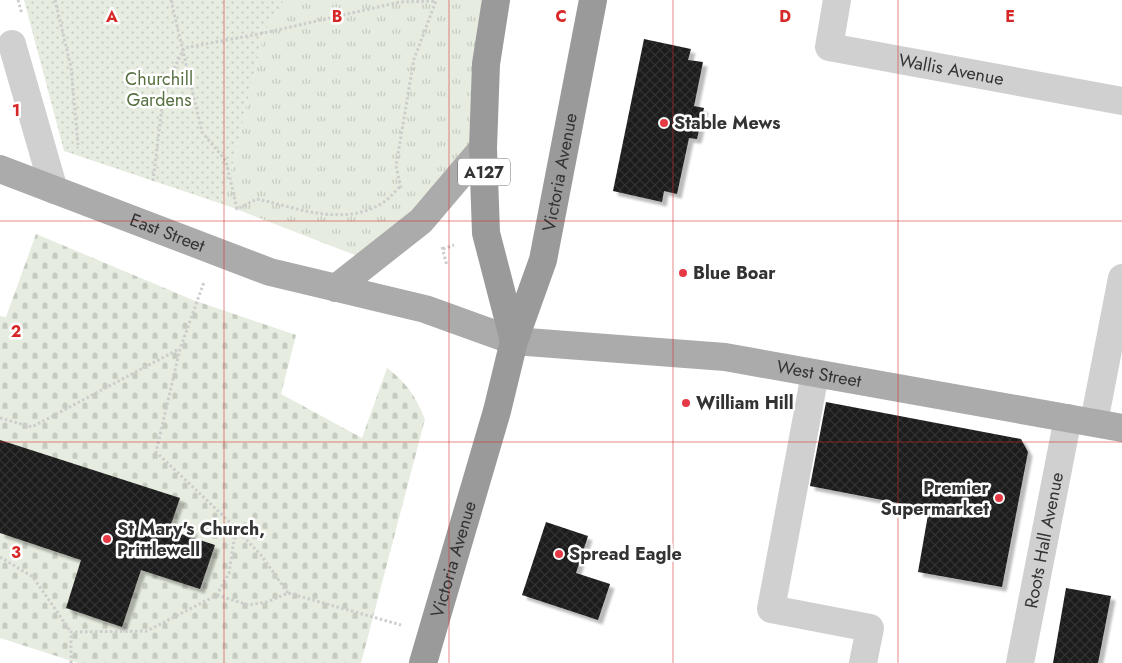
<svg xmlns="http://www.w3.org/2000/svg" width="1122" height="663" viewBox="0 0 1122 663" font-family="Jost,sans-serif">
  <style>
    .grass { fill: url(#grass-tufts) }
    .cemetery { fill: url(#cemetery-stones) }
    .park { fill: url(#park-dots) }
    .building { fill: url(#building-cross-hatch); filter: url(#shadow) }
    .lines { fill: none; stroke-linecap: round; stroke-linejoin: round }
    .path { stroke: #cdcdcd; stroke-width: 3; stroke-dasharray: 2.5 2.5; stroke-linecap: butt }
    .minor { stroke: #d0d0d0; stroke-width: 28 }
    .major { stroke: #ababab; stroke-width: 28 }
    .highway { stroke: #9a9a9a; stroke-width: 28 }
    .grid { fill: none; stroke: #d62828; stroke-width: 1; stroke-opacity: 0.55 }
    .poi-dot { fill: #e63946; stroke: #fff; stroke-width: 2 }
    .labels { text-anchor: middle; stroke-width: 5; stroke-linejoin: round; paint-order: stroke }
    .shield { fill: #fff; stroke: #707070; stroke-width: 1 }
    .shield-label { font-size: 16px; font-weight: bold; fill: #333 }
    .street-label { font-size: 18px; fill: #333; stroke: #fff }
    .park-label { font-size: 18px; fill: #56703f; stroke: #fff }
    .poi-label { font-size: 18px; font-weight: bold; fill: #333; stroke: #fff; text-anchor: start }
    .grid-label { font-size: 16px; text-anchor: middle; font-weight: bold; fill: #d62828; stroke: #fff; stroke-width: 5; stroke-linejoin: round; paint-order: stroke }
  </style>
  <defs>
    <pattern id="grass-tufts" width="24" height="20" patternUnits="userSpaceOnUse" patternTransform="scale(1.25)"><rect width="24" height="20" fill="#e6ecdf"/><path d="M3 7l-1-3M5 7V3M7 7l1-3M15 17l-1-3M17 17v-4M19 17l1-3" fill="none" stroke="#c6cbc0"/></pattern>
    <pattern id="cemetery-stones" width="16" height="16" patternUnits="userSpaceOnUse" patternTransform="scale(1.25)"><rect width="16" height="16" fill="#e6ecdf"/><path d="M2 7V4a2 2 0 0 1 4 0v3zM10 15v-3a2 2 0 0 1 4 0v3z" fill="#c6cbc0"/></pattern>
    <pattern id="park-dots" width="8" height="8" patternUnits="userSpaceOnUse" patternTransform="scale(1.25)"><rect width="8" height="8" fill="#e6ecdf"/><path d="M2 2h.1M6 6h.1" fill="none" stroke="#c6cbc0" stroke-width="1.8" stroke-linecap="round"/></pattern>
    <pattern id="building-cross-hatch" width="8" height="8" patternUnits="userSpaceOnUse" patternTransform="scale(1.25)"><rect width="8" height="8" fill="#1a1a1a"/><path d="M0 0l8 8M0 8l8-8" fill="none" stroke="#333"/></pattern>
    <filter id="shadow"><feDropShadow dx="4.5" dy="4.5" stdDeviation="1" flood-color="#0004"/></filter>
  </defs>
  <rect width="100%" height="100%" fill="#fff"/>
  <!-- grass -->
  <path class="grass" d="M284,0H500L483,148L360,257L223,204L264,33Z"/>
  <!-- cemetery -->
  <path class="cemetery" d="M36,234L193,300L296,335L281,394L362,438L387,368C407,383 416,397 425,419L361,663H78L0,638V316L6,317Z"/>
  <!-- park -->
  <path class="park" d="M24,0H284L264,33L223,204L237,209L64,151Z"/>
  <!-- building -->
  <path class="building" d="M644,39L691,49L688,60L703,62L694,106L704,108L697,139L689,138L677,194L664,191L662,202L613,191Z
    M826,402L1021,439L1028,452L1002,587L918,572L929,509L810,486Z
    M0,440L180,498L169,530L215,545L200,589L141,570L122,627L66,608L81,560L0,533Z
    M546,522L588,536L576,573L610,584L598,620L522,595Z
    M1066,588L1111,596L1098,663H1053Z"/>
  <g class="lines">
    <!-- path -->
    <path class="path" d="M18,0L22,14
      M55,0L71,67L78,145
      M171,0L202,132L226,161L237,209L257,199C298,208 344,228 384,202C390,198 395,191 401,186
      M153,181L162,107L171,75L184,48L264,33L400,2L436,1
      M401,188L396,166L414,59L436,1
      M442,247L447,266
      M443,249L454,245
      M0,418L32,427L179,349
      M236,529L261,555L288,593
      M0,557L33,577L71,632
      M217,595L248,605L267,602L288,593L401,625
      M71,663V632L147,631L217,595L229,573L236,528L156,452L180,349L204,282"/>
    <!-- minor -->
    <g class="minor">
      <path id="s1" d="M837,0L829,47L1122,101"/>
      <path d="M12,44L54,190"/>
      <path d="M815,374L771,609L870,628L863,663"/>
      <path d="M1094,422L1122,278"/>
      <path id="s2" d="M1020,663L1068,418"/>
    </g>
    <!-- major -->
    <g class="major">
      <path id="s3" d="M0,169L270,272L425,309L514,341L725,357L1122,428"/>
      <path d="M336,288L421,221L483,148"/>
    </g>
    <!-- highway -->
    <g class="highway">
      <path d="M496,0L486,64L483,148L486,233L514,341"/>
      <path id="s4" d="M423,663L497,411L514,341L543,260L593,0"/>
    </g>
  </g>
  <!-- grid -->
  <path class="grid" d="M224,0V663M449,0V663M673,0V663M898,0V663M0,221H1122M0,442H1122"/>
  <!-- markers -->
  <g class="poi-dot">
    <circle cx="664" cy="123" r="5"/>
    <circle cx="683" cy="273" r="5"/>
    <circle cx="686" cy="403" r="5"/>
    <circle cx="999" cy="498" r="5"/>
    <circle cx="107" cy="539" r="5"/>
    <circle cx="559" cy="554" r="5"/>
  </g>
  <g class="labels">
    <!-- shield labels -->
    <rect class="shield" x="458" y="158.5" width="52" height="27" rx="4"/>
    <g class="shield-label">
      <text x="484" y="178">A127</text>
    </g>
    <!-- street labels -->
    <g class="street-label">
      <text dy="6" stroke="none"><textPath href="#s1" startOffset="172">Wallis Avenue</textPath></text>
      <text dy="6" stroke="none"><textPath href="#s4" startOffset="510">Victoria Avenue</textPath></text>
      <text dy="6" stroke="none"><textPath href="#s3" startOffset="179">East Street</textPath></text>
      <text dy="6" stroke="none"><textPath href="#s3" startOffset="850">West Street</textPath></text>
      <text dy="6" stroke="none"><textPath href="#s2" startOffset="125">Roots Hall Avenue</textPath></text>
      <text dy="6" stroke="none"><textPath href="#s4" startOffset="108">Victoria Avenue</textPath></text>
    </g>
    <!-- park labels -->
    <g class="park-label">
      <text x="159" y="85">Churchill<tspan x="159" dy="21">Gardens</tspan></text>
    </g>
    <!-- poi labels -->
    <g class="poi-label">
      <text x="674" y="129">Stable Mews</text>
      <text x="693" y="279">Blue Boar</text>
      <text x="696" y="409">William Hill</text>
      <text x="989" y="494" text-anchor="end">Premier<tspan x="989" dy="21">Supermarket</tspan></text>
      <text x="117" y="535">St Mary's Church,<tspan x="117" dy="21">Prittlewell</tspan></text>
      <text x="569" y="560">Spread Eagle</text>
    </g>
  </g>
  <g class="grid-label">
    <text x="112" y="22">A</text>
    <text x="337" y="22">B</text>
    <text x="561" y="22">C</text>
    <text x="785" y="22">D</text>
    <text x="1010" y="22">E</text>
    <text x="16" y="116">1</text>
    <text x="16" y="337">2</text>
    <text x="16" y="558">3</text>
  </g>
</svg>
